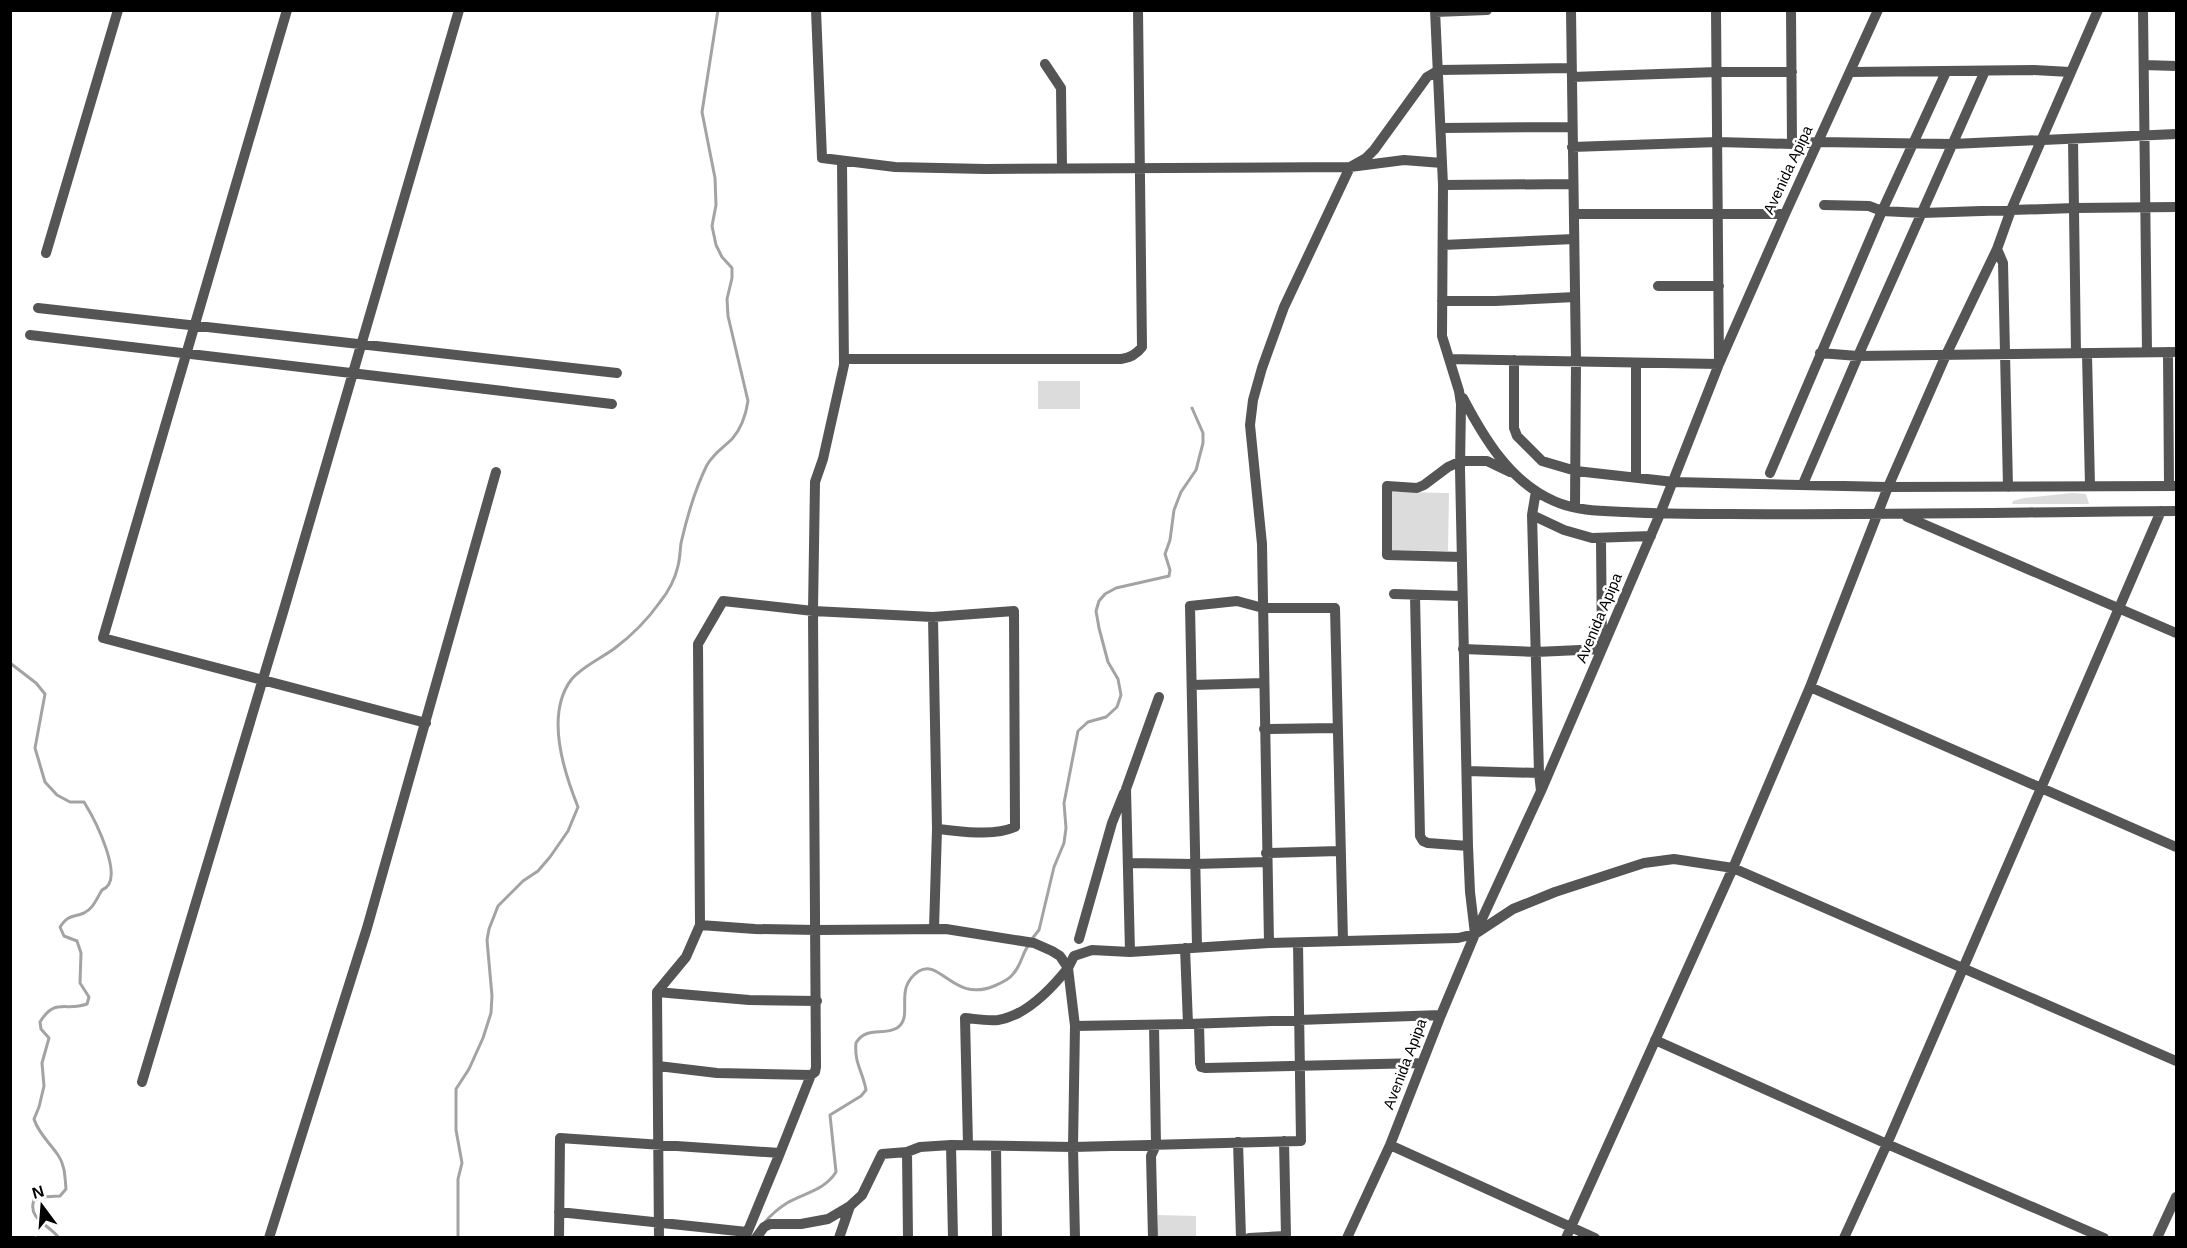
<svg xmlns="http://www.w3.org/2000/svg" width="2187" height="1248" viewBox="0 0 2187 1248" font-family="Helvetica,sans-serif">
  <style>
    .green { fill: #dcdcdc }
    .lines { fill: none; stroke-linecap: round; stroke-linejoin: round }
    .stream { stroke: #a3a3a3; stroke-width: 3 }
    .minor { stroke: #555; stroke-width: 10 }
    .labels { text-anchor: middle; stroke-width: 5; stroke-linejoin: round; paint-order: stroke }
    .street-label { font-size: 15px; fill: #000; stroke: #fff }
  </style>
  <rect width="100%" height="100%" fill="#fff"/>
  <!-- green -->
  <path class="green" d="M1038,381H1080V409H1038Z
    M1392,492L1449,493L1448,551L1392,550Z
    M2072,493L2086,494L2089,504H2012L2013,501L2024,498Z
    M1158,1215L1196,1216V1237L1158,1238Z"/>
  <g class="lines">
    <!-- stream -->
    <path class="stream" d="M10,663L36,683L45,694L35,748L45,782L57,795L70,802H84C94,818 127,881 102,890C97,898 93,909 84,913C72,918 69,914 60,927L64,936L77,941L81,953L80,983L89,997L87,1004C65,1012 55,997 40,1022L41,1029L49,1038L42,1063L44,1086L39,1107L34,1119C38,1133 50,1143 58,1155C65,1165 65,1177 66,1189L60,1196L42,1197L34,1200C27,1219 50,1225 59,1238
      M1031,940L1039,930L1054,867L1064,843L1066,828L1064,803L1078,731L1088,722L1106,717L1117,707L1121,695L1118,679L1108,662L1099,628L1096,611L1099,601L1105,594L1116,588L1169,576L1170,570L1165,554L1170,540L1174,510L1181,492L1196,470L1203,443V433L1192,408
      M765,1222C771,1215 779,1208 787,1203C804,1193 825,1190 836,1172L830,1115L861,1096L866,1090C863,1072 854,1063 856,1043C866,1026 883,1036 897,1028C915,1016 892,989 919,971C940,958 954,1003 994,986C1001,983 1009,980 1013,974C1021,966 1022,954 1028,946
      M458,1238V1179L462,1163L456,1130V1089L469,1069L483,1038L491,1013L492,996L487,940L489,929L498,906L523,881L538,871L550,857L568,831L578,807C564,772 545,715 571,680C581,667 602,658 615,648C631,636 648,619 660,602C668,592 675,579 678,566C680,558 680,551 681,543C687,517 695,489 707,465C714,453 723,448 732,439C741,429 746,414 748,401L728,316L727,299L732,278V268L722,257L716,245L712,226L716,205L715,178L702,112L718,10"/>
    <!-- minor -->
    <path class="minor" d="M287,10L103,638L426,723
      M816,10L822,158L895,167L985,169L1350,167L1404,160L1442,163
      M1435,10L1443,185L1442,336L1459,391L1461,404L1460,469L1468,846L1470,892L1475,934
      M1571,10L1576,361L1575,507
      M1791,10L1792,144
      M2143,10L2147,352
      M1435,12L1487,10
      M1045,64L1061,88L1062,168
      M2144,65L2176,66
      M1851,72L2034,70L2070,72
      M1572,77L1717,72H1792
      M1441,128L1572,127
      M2073,139L2076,353
      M1572,147L1718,142L1792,144L1818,142L1952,144L2176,134
      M1443,185L1573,184
      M1824,205L1869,206L1882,211L1922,213L2075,208L2176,207
      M1574,214H1785
      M1443,245L1574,239
      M1997,249L2003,263L2008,487
      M46,253L118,10
      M1658,286H1719
      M1442,301H1495L1575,297
      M38,308L617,373
      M30,335L612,404
      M2168,352L2169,486
      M1820,353L1858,356L2176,352
      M2087,354L2090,486
      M844,359H1121C1130,358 1136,355 1142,347L1138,10
      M1449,359L1719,364L1716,10
      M1514,360V428L1517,436L1542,461L1576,471L1674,482L1888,487L2176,486
      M1463,398C1484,438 1510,482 1554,501C1576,511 1603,511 1626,512C1661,514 1696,514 1730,514C1879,515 2028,512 2176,511
      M1770,473L1882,211L1946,72
      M1636,478V363
      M1803,484L1858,356L1985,71
      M1536,491L1532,515L1539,773L1541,791
      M1532,515L1564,530L1592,538L1651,536
      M1907,517L2176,633
      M1462,557L1387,555V486L1417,488L1424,485L1448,467L1461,461H1487L1510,472
      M1394,594L1462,596
      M1415,595L1420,836L1423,841L1428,843L1468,846
      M933,617L937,829L934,929
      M1463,649L1536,652L1602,649L1601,539
      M1192,685L1264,683
      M1810,687L2176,847
      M1264,729L1336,728
      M1467,771L1539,773
      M1266,853L1339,851
      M1128,863L1195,864L1267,862
      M700,925L755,929L817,930L946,929L1034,943L1052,951L1060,956L1068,968C1052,988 1026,1016 998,1020C987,1021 976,1019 965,1018L968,1145
      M1079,939L1112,823L1124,793
      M1269,943L1262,544L1250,425L1253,400L1262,368L1284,307L1350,167L1366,158L1374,150L1427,77L1439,70L1571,68
      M1197,947L1190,606L1237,601L1263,608H1335L1343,941
      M1185,948L1188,1024
      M1130,952L1126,789L1159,697
      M657,992L749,1000L817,1001
      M1199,1024L1200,1063L1201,1067L1205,1068L1422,1063
      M1075,1026L1188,1024L1441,1015
      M1655,1040L1887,1144L2104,1238
      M658,1066L717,1073L811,1075L815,1072L816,1067L813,611L815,482L823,459L844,365L842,162
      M142,1082L284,609L459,10
      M1238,1142L1241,1238
      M951,1145L953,1238
      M1390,1145L1595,1238
      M996,1146L997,1238
      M559,1212L747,1232
      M269,1238L367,928L496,472
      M559,1238L560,1138L780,1153L811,1075
      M659,1238L657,992L686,957L700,925L698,644L723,601L813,611L933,617L1014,611L1015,827C991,837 962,831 937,829
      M745,1238L780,1153
      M756,1238L764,1227L770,1224H801L828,1219L850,1206
      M839,1238L850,1206L862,1195L882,1154L907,1152
      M908,1238L907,1152L920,1147L951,1145L1073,1147L1301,1141L1298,943
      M1075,1238L1073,1147L1075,1026L1068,968L1074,956L1092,950L1130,952L1269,943L1458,938L1475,934L1513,909L1555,892L1644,863L1674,859L1733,868L2176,1061
      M1153,1238L1151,1156L1156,1145L1154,1025
      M1249,1238L1286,1236L1284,1141
      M1347,1238L1390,1145L1441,1015L1475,934L1541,791L1660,514L1719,364L1785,214L1878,10
      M1566,1238L1733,868L1810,687L1888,487L1946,355L1997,249L2011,210L2098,10
      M1844,1238L1887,1144L2161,511
      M2157,1238L2176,1197"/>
  </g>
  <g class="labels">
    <!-- street labels -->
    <g class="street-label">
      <text transform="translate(1788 170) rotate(-65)" y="5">Avenida Apipa</text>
      <text transform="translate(1599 618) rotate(-67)" y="5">Avenida Apipa</text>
      <text transform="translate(1405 1064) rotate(-69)" y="5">Avenida Apipa</text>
    </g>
  </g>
  <!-- border -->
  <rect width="2187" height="1248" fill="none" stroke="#000000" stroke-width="24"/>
  <!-- north arrow -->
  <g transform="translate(42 1206) rotate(344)" stroke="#ffffff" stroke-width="4.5" paint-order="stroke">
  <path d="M0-4.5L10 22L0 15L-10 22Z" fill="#000000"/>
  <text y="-9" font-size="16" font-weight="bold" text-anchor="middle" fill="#000000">N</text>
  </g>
</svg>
